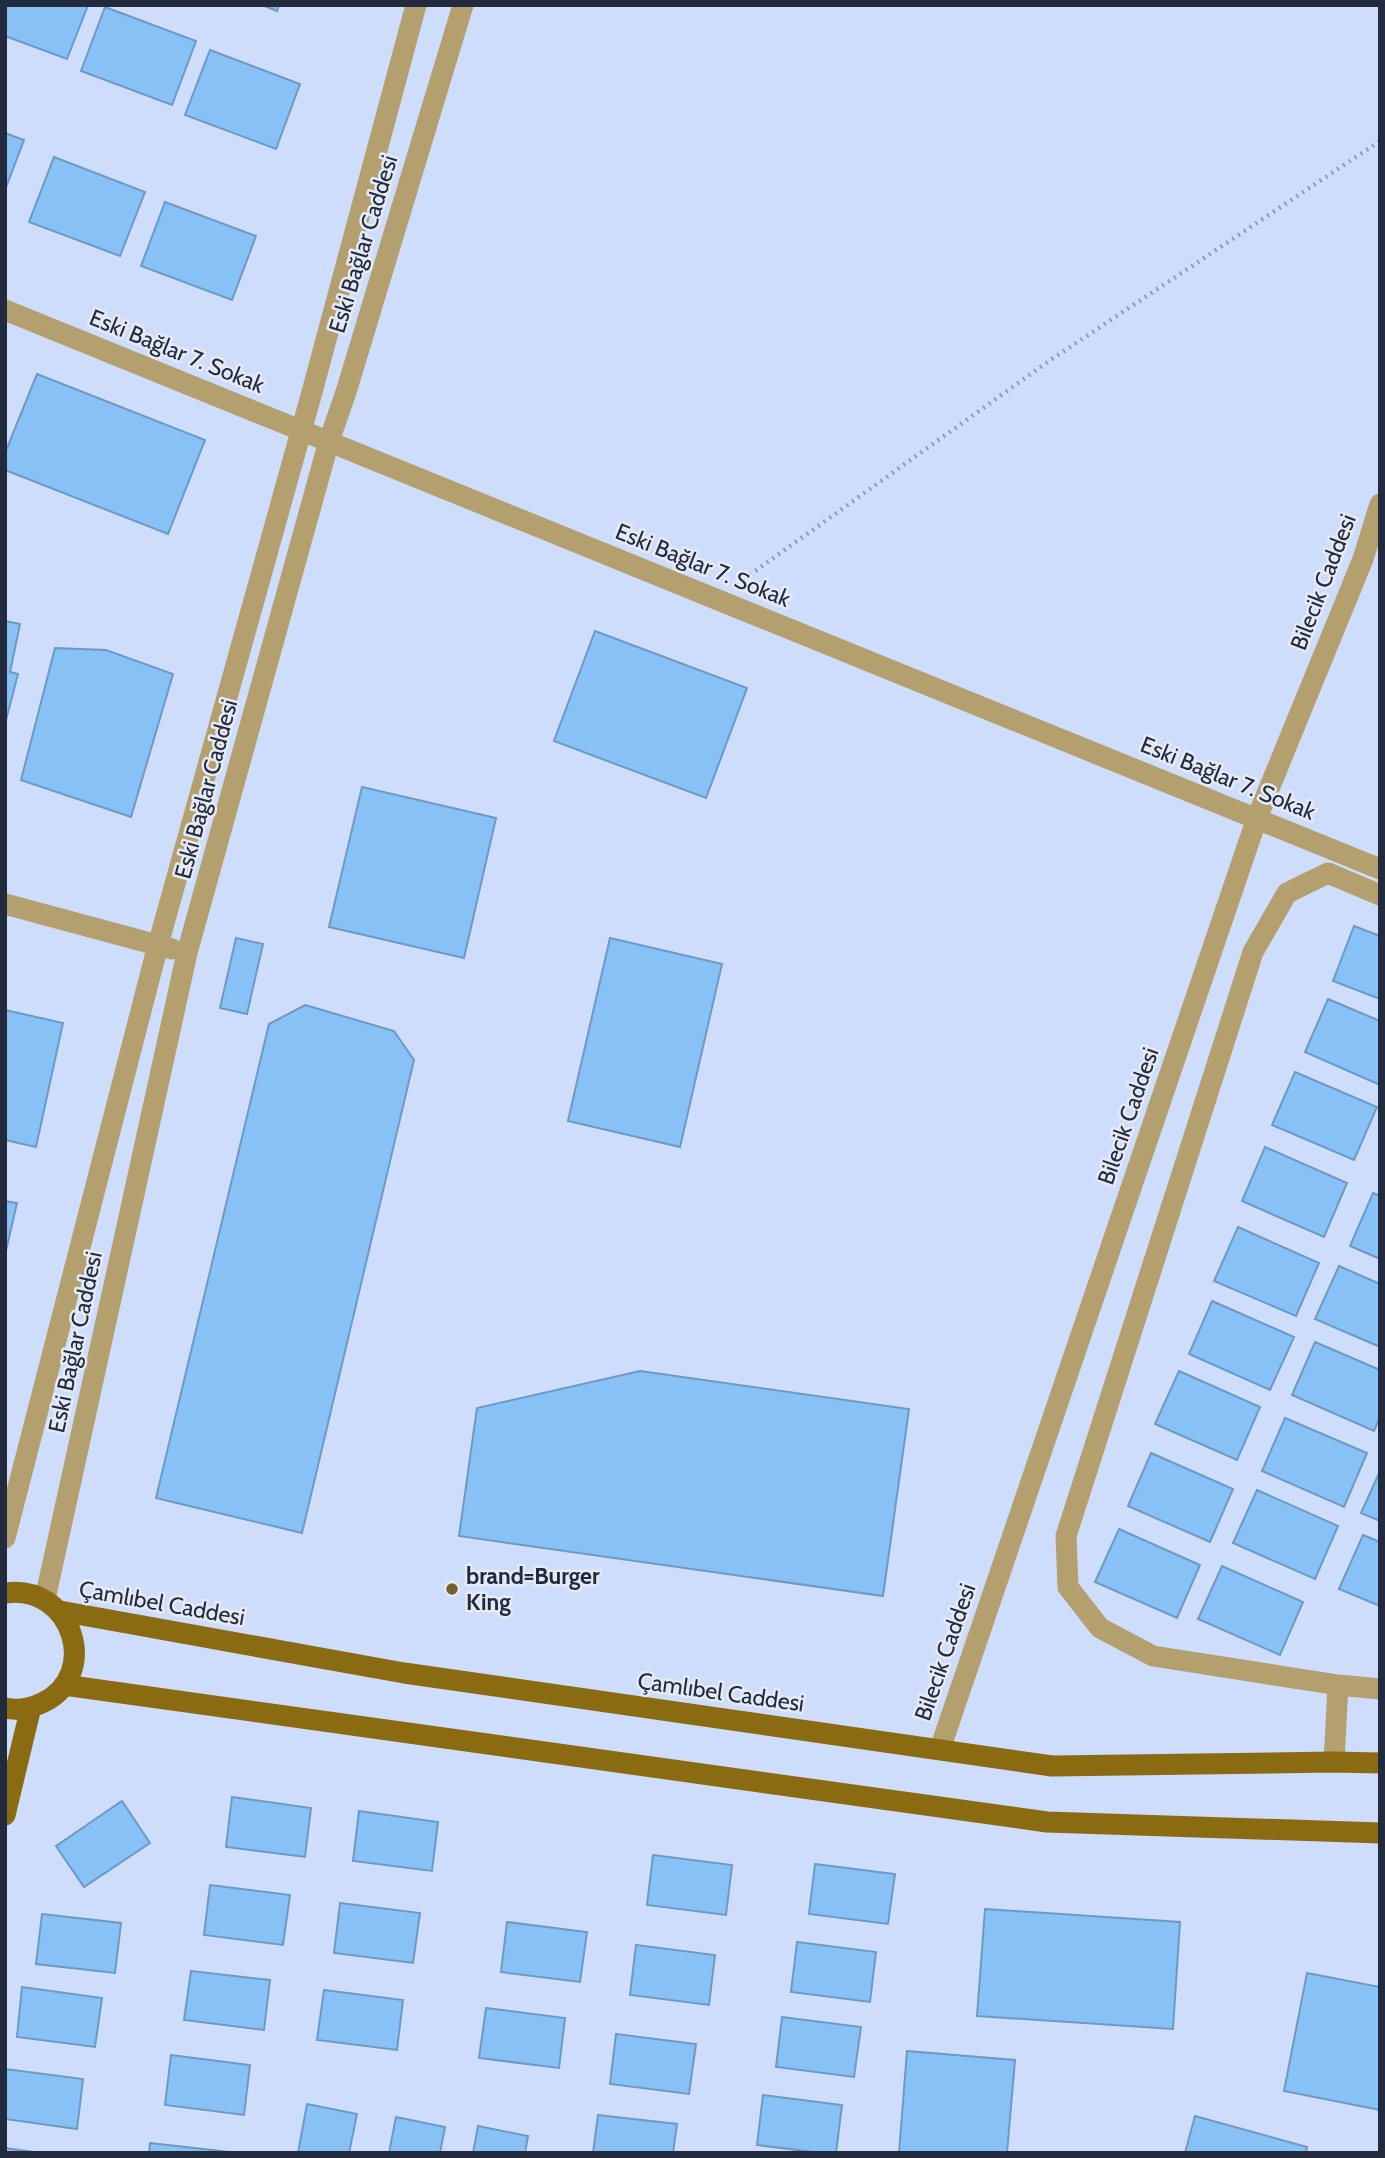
<svg xmlns="http://www.w3.org/2000/svg" width="1385" height="2158" viewBox="0 0 1385 2158" font-family="Cabin,sans-serif">
  <style>
    .building { fill: #88c1f6; stroke: #6d99c3; stroke-width: 2 }
    .lines { fill: none; stroke-linecap: round; stroke-linejoin: round }
    .path { stroke: #909cb7; stroke-width: 4.5; stroke-dasharray: 2 5; stroke-linecap: butt }
    .minor { stroke: #b49f6e; stroke-width: 21 }
    .major { stroke: #8a6b11; stroke-width: 21 }
    .poi-dot { fill: #745f2e; stroke: #e5eaf5; stroke-width: 2.5 }
    .labels { text-anchor: middle; stroke-width: 5; stroke-linejoin: round; paint-order: stroke }
    .street-label { font-size: 23px; fill: #222a3e; stroke: #e5eaf5 }
    .poi-label { font-size: 23px; font-weight: bold; fill: #222a3e; stroke: #e5eaf5; text-anchor: start }
  </style>
  <rect width="100%" height="100%" fill="#cfddfd"/>
  <!-- building -->
  <path class="building" d="M5,5H88L67,59L5,36Z
    M262,5H279L277,11Z
    M105,7L196,41L172,105L81,71Z
    M210,50L300,84L276,149L185,115Z
    M5,133L24,140L5,190Z
    M54,157L145,192L120,256L29,222Z
    M165,202L256,236L232,300L141,266Z
    M37,374L205,440L168,534L5,470V453Z
    M5,621L20,624L10,672L18,674L5,724Z
    M595,631L747,688L706,798L554,741Z
    M55,648L106,650L173,674L131,817L21,780Z
    M362,787L496,818L464,958L329,927Z
    M1354,926L1380,936V999L1333,981Z
    M236,938L263,944L247,1014L220,1008Z
    M610,938L722,964L680,1147L568,1121Z
    M1328,999L1380,1021V1085L1305,1052Z
    M305,1005L394,1031L414,1060L302,1533L156,1498L269,1024Z
    M5,1010L63,1023L36,1147L5,1140Z
    M1295,1072L1377,1107L1354,1160L1272,1125Z
    M1265,1147L1347,1183L1324,1237L1242,1201Z
    M1373,1193L1380,1196V1259L1350,1246Z
    M5,1201L17,1203L5,1255Z
    M1238,1227L1319,1263L1296,1316L1214,1281Z
    M1339,1266L1380,1284V1347L1315,1319Z
    M1212,1301L1294,1337L1270,1390L1189,1354Z
    M1315,1342L1380,1370V1417L1374,1431L1292,1395Z
    M640,1371L909,1409L883,1596L459,1536L477,1408Z
    M1179,1371L1260,1407L1237,1460L1155,1424Z
    M1285,1418L1367,1453L1344,1507L1262,1471Z
    M1151,1453L1233,1489L1210,1542L1128,1506Z
    M1380,1471V1521L1361,1513Z
    M1257,1490L1338,1526L1315,1579L1233,1543Z
    M1119,1529L1200,1565L1177,1618L1095,1582Z
    M1363,1535L1380,1542V1606L1339,1589Z
    M1222,1566L1303,1602L1280,1655L1198,1619Z
    M232,1797L311,1808L305,1857L226,1847Z
    M122,1801L150,1843L84,1887L56,1846Z
    M359,1811L438,1822L432,1871L353,1861Z
    M653,1855L732,1865L726,1915L647,1905Z
    M815,1864L895,1874L888,1924L809,1914Z
    M210,1885L290,1895L283,1945L204,1935Z
    M340,1903L420,1913L413,1963L334,1953Z
    M985,1909L1180,1922L1173,2029L977,2016Z
    M42,1914L121,1923L115,1973L36,1964Z
    M507,1922L587,1932L580,1982L501,1972Z
    M797,1942L876,1952L870,2002L791,1992Z
    M636,1945L715,1955L709,2005L630,1995Z
    M191,1971L270,1980L264,2030L184,2020Z
    M1307,1973L1380,1987V2110L1284,2091Z
    M22,1987L102,1998L95,2047L17,2037Z
    M324,1990L403,2000L397,2050L317,2040Z
    M486,2008L565,2018L559,2068L479,2058Z
    M782,2017L861,2027L854,2077L776,2067Z
    M616,2034L696,2044L689,2094L610,2084Z
    M907,2051L1015,2060L1007,2153H899Z
    M171,2055L250,2065L244,2115L165,2105Z
    M5,2069L83,2079L77,2129L5,2119Z
    M763,2095L842,2105L836,2153H821L757,2145Z
    M307,2104L357,2114L349,2153H298Z
    M598,2115L677,2124L673,2153H593Z
    M1195,2116L1307,2147L1306,2153H1185Z
    M396,2117L445,2127L440,2153H389Z
    M478,2126L528,2136L525,2153H473Z
    M150,2143L230,2152L149,2153Z
    M5,2148L41,2153H5Z"/>
  <g class="lines">
    <!-- path -->
    <path class="path" d="M744,579L1049,361L1380,141"/>
    <!-- minor -->
    <path class="minor" d="M5,310L1380,869
      M1380,895L1328,873L1287,893L1253,952L1066,1536L1068,1587L1100,1628L1153,1656L1338,1685L1380,1689
      M5,904L172,949
      M5,1538L158,945L312,392L416,5
      M45,1599L187,953L329,441L346,392L463,5
      M940,1749L1257,818L1363,559L1380,504
      M1334,1762L1338,1685"/>
    <!-- major -->
    <path class="major" d="M5,1593C72,1583 102,1675 42,1703C31,1708 18,1711 5,1708
      M60,1611L404,1673L1052,1766L1334,1762L1380,1763
      M64,1685L1047,1822L1380,1833
      M5,1815L31,1707"/>
  </g>
  <!-- markers -->
  <circle class="poi-dot" cx="452" cy="1589" r="7"/>
  <g class="labels">
    <!-- street labels -->
    <g class="street-label">
      <text transform="translate(363 244) rotate(-73)" y="8">Eski Bağlar Caddesi</text>
      <text transform="translate(177 351) rotate(22)" y="8">Eski Bağlar 7. Sokak</text>
      <text transform="translate(703 565) rotate(22)" y="8">Eski Bağlar 7. Sokak</text>
      <text transform="translate(1323 582) rotate(-69)" y="8">Bilecik Caddesi</text>
      <text transform="translate(1228 778) rotate(22)" y="8">Eski Bağlar 7. Sokak</text>
      <text transform="translate(206 789) rotate(-75)" y="8">Eski Bağlar Caddesi</text>
      <text transform="translate(1128 1116) rotate(-71)" y="8">Bilecik Caddesi</text>
      <text transform="translate(75 1342) rotate(-78)" y="8">Eski Bağlar Caddesi</text>
      <text transform="translate(162 1603) rotate(10)" y="8">Çamlıbel Caddesi</text>
      <text transform="translate(945 1652) rotate(-71)" y="8">Bilecik Caddesi</text>
      <text transform="translate(721 1692) rotate(8)" y="8">Çamlıbel Caddesi</text>
    </g>
    <!-- poi labels -->
    <g class="poi-label">
      <text x="466" y="1584">brand=Burger<tspan x="466" dy="26">King</tspan></text>
    </g>
  </g>
  <!-- border -->
  <rect width="1385" height="2158" fill="none" stroke="#222a3e" stroke-width="14"/>
</svg>
